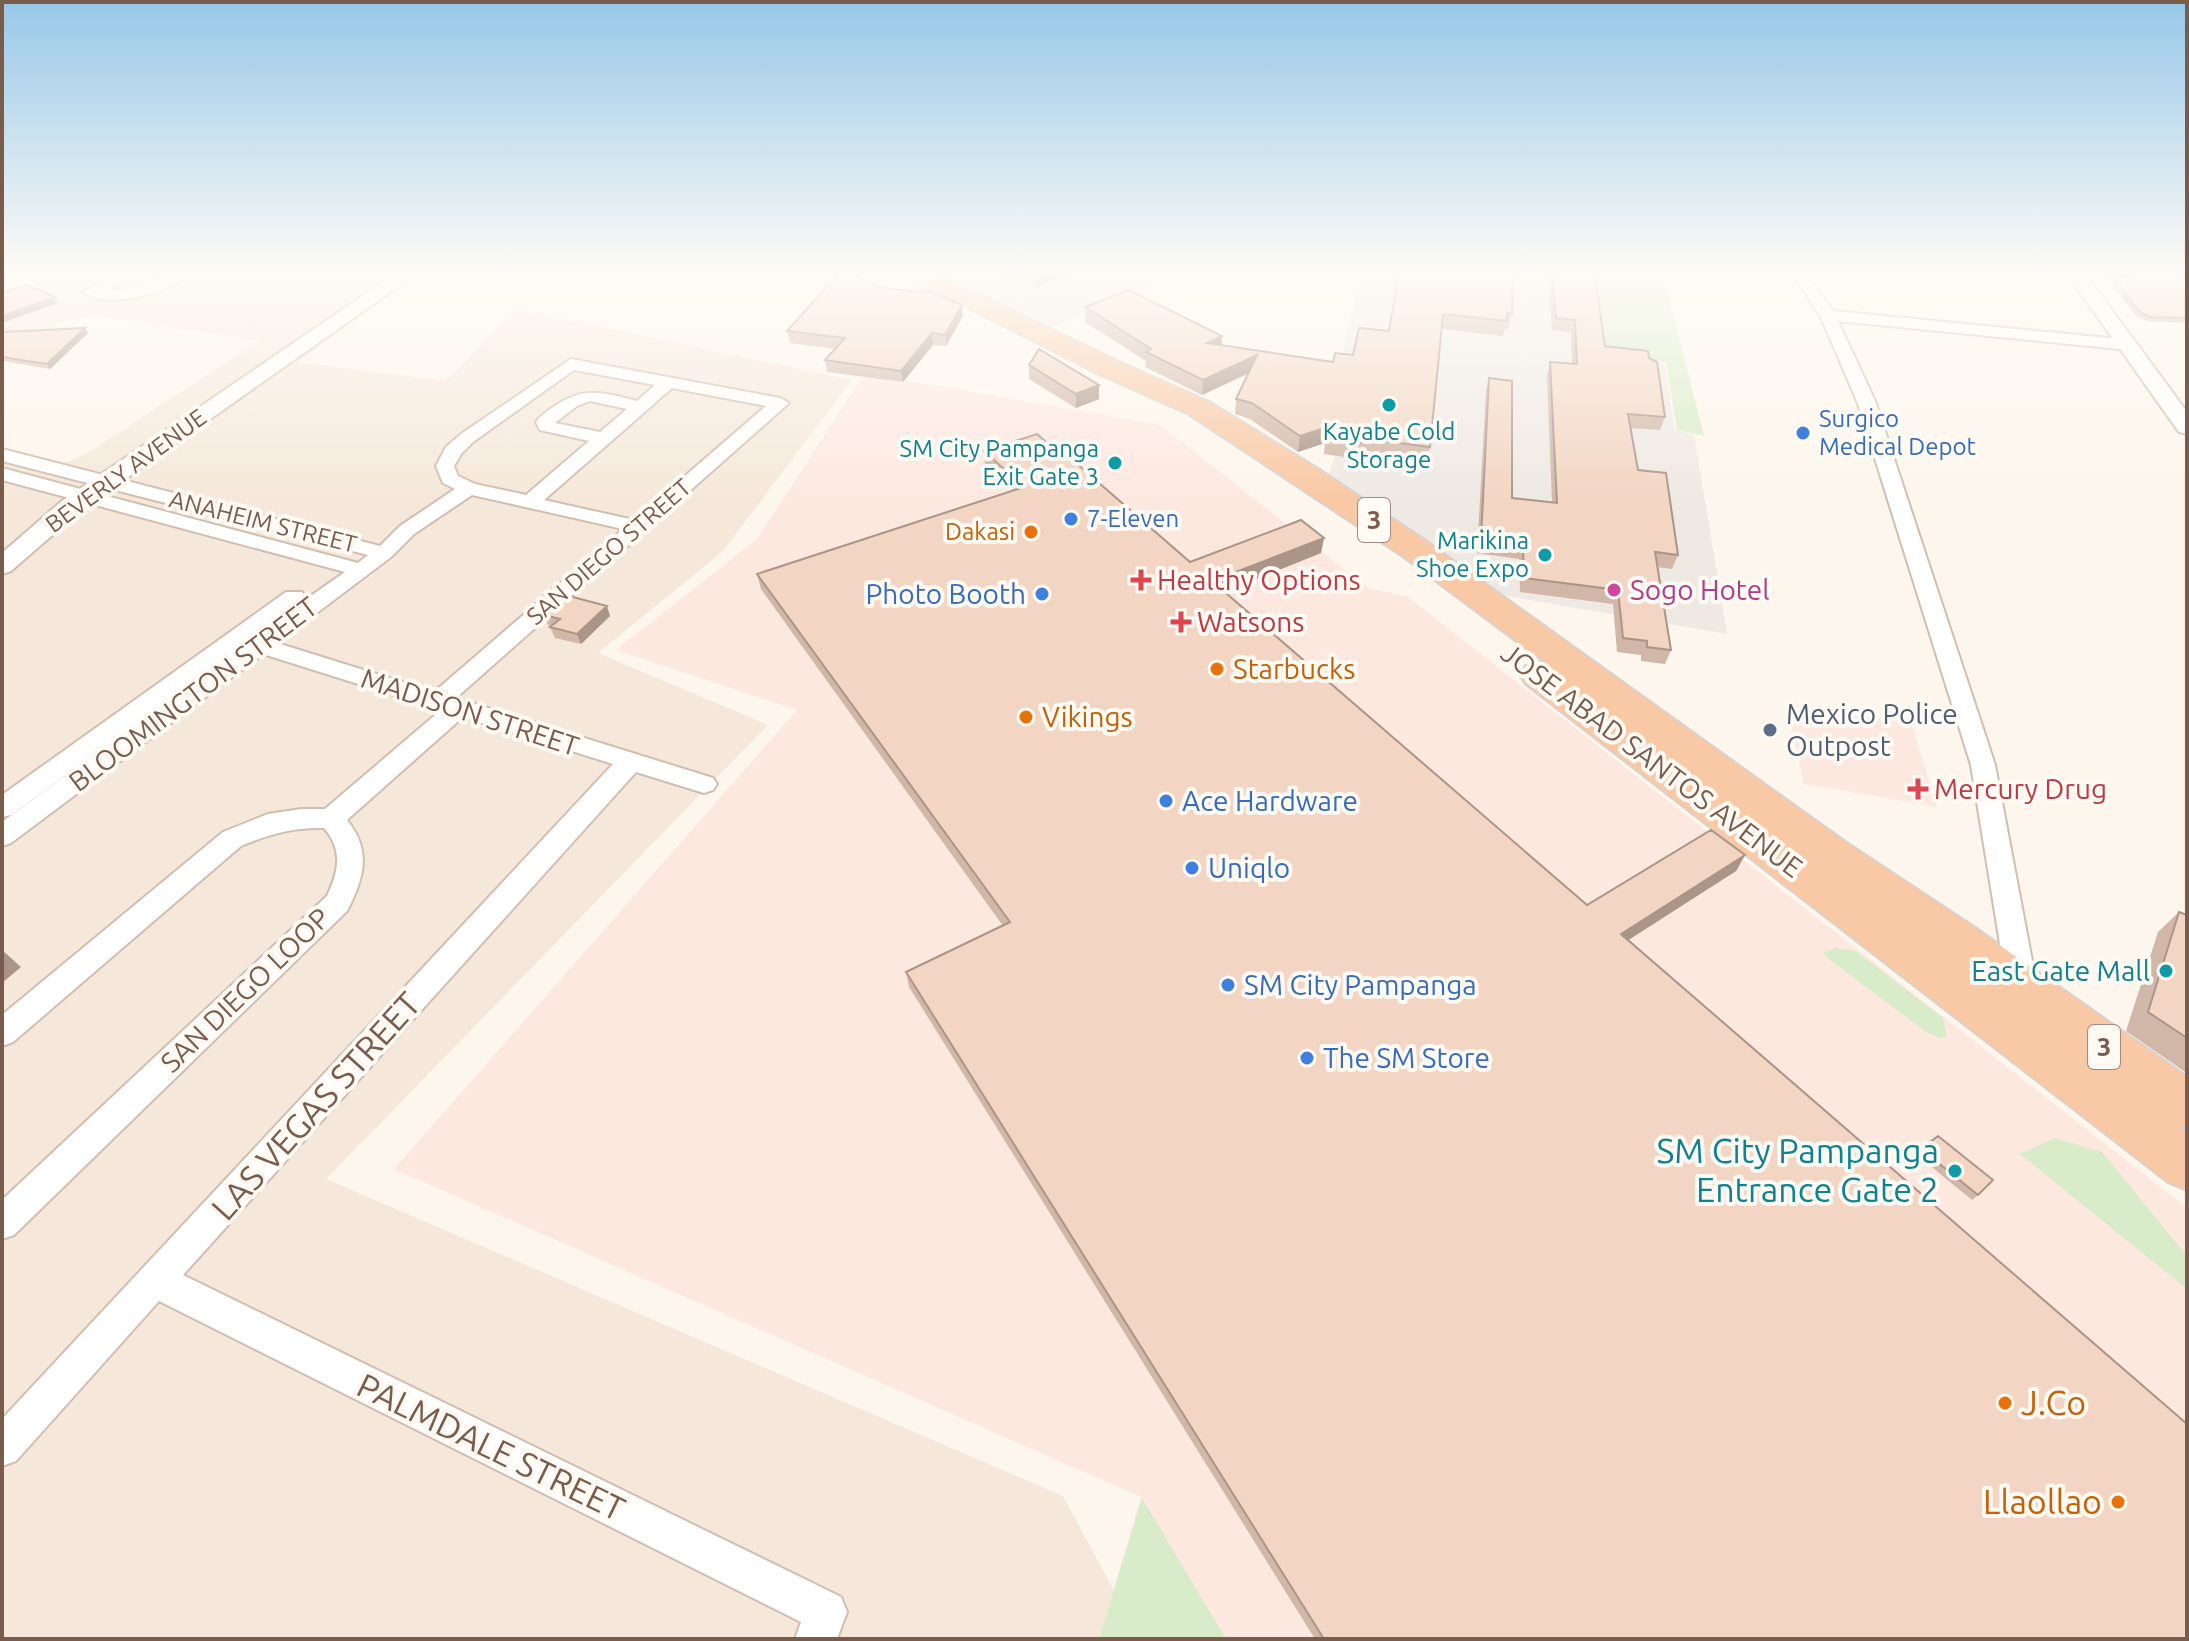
<svg xmlns="http://www.w3.org/2000/svg" width="2189" height="1641" viewBox="0 0 2189 1641" font-family="Ubuntu,sans-serif">
  <style>
    .residential { fill: #f5e8da }
    .commercial { fill: #fde8e0 }
    .industrial { fill: #efe9e4 }
    .green { fill: #d8ecc9 }
    .lines { fill: none; stroke-linecap: round; stroke-linejoin: round }
    .minor-casing { stroke: #d1beb0; stroke-width: 4 }
    .tertiary-casing { stroke: #d1beb0; stroke-width: 4 }
    .trunk-casing { stroke: #dad1cd; stroke-width: 4 }
    .minor { fill: #fff; fill-rule: evenodd }
    .tertiary { fill: #fff; fill-rule: evenodd }
    .trunk { fill: #f9c8a4; fill-rule: evenodd }
    .wall { fill: #d1b7a8 }
    .shaded-wall { fill: #aa9588 }
    .building { fill: #f3d5c3; stroke: #aa9588; stroke-width: 2 }
    .culture-dot { fill: #0f9aa8; stroke: #fffaf3; stroke-width: 3 }
    .shop-dot { fill: #3f7fe0; stroke: #fffaf3; stroke-width: 3 }
    .food-dot { fill: #e8710a; stroke: #fffaf3; stroke-width: 3 }
    .health-dot { fill: #e0444e; stroke: #fffaf3; stroke-width: 3 }
    .hotel-dot { fill: #d1479c; stroke: #fffaf3; stroke-width: 3 }
    .service-dot { fill: #5c6f8a; stroke: #fffaf3; stroke-width: 3 }
    .labels { text-anchor: middle; stroke-width: 8; stroke-linejoin: round; paint-order: stroke }
    .far-shop-label { font-size: 24px; fill: #366cbe; stroke: #fffaf3; text-anchor: start }
    .far-culture-label { font-size: 24px; fill: #0d838f; stroke: #fffaf3; text-anchor: end }
    .far-street-label { font-size: 24px; fill: #7a5c4d; stroke: #fffaf3 }
    .far-food-label { font-size: 24px; fill: #c56008; stroke: #fffaf3; text-anchor: end }
    .shield { fill: #fffaf3; stroke: #a28b7f; stroke-width: 2 }
    .shield-label { font-size: 26px; font-weight: bold; fill: #7a5c4d }
    .health-label { font-size: 28px; fill: #be3a42; stroke: #fffaf3; text-anchor: start }
    .hotel-label { font-size: 28px; fill: #b23c85; stroke: #fffaf3; text-anchor: start }
    .shop-label { font-size: 28px; fill: #366cbe; stroke: #fffaf3; text-anchor: start }
    .food-label { font-size: 28px; fill: #c56008; stroke: #fffaf3; text-anchor: start }
    .street-label { font-size: 28px; fill: #7a5c4d; stroke: #fffaf3 }
    .service-label { font-size: 28px; fill: #4e5e75; stroke: #fffaf3; text-anchor: start }
    .culture-label { font-size: 28px; fill: #0d838f; stroke: #fffaf3; text-anchor: end }
    .near-street-label { font-size: 34px; fill: #7a5c4d; stroke: #fffaf3 }
    .near-culture-label { font-size: 34px; fill: #0d838f; stroke: #fffaf3; text-anchor: end }
    .near-food-label { font-size: 34px; fill: #c56008; stroke: #fffaf3; text-anchor: start }
  </style>
  <rect width="100%" height="100%" fill="#fdf6ec"/>
  <!-- residential -->
  <path class="residential" d="M69,271H423L298,362L446,381L516,309L852,380L722,552L598,653L768,725L326,1179L1063,1496L1140,1639H2V449L60,465L86,454L259,341L94,315L2,336V294Z"/>
  <!-- commercial -->
  <path class="commercial" d="M865,373L1160,425L1368,588L1408,597L2187,1208V1639H1099L1141,1497L394,1169L797,710L616,650L757,539Z
    M1787,704L1911,723L1937,807L1804,784Z"/>
  <!-- industrial -->
  <path class="industrial" d="M932,271H1180L1052,328Z
    M1361,271L1593,278L1602,355L1664,363L1675,430L1694,435L1727,634L1495,594L1328,478L1337,447L1341,361Z"/>
  <!-- green -->
  <path class="green" d="M1416,271H1662L1704,436L1677,430L1666,362L1604,355L1594,277Z
    M1835,948L1856,951L1943,1018L1947,1036L1940,1038L1926,1032L1830,960L1823,953Z
    M2055,1138L2102,1152L2187,1256V1289L2020,1154Z
    M1142,1498L1226,1639H1099Z"/>
  <g class="lines">
    <!-- minor casing -->
    <g class="minor-casing">
      <path id="minor" d="M130,271H150L106,291C139,292 165,270 196,271C177,290 106,312 83,292Z
        M1790,271H1804L1833,311L2129,340L2137,345L2129,350L1838,321L1875,401L1995,765L2037,987L2032,996L2022,999L2012,996L2007,987L1971,765L1857,401L1820,315Z
        M571,359L780,398L789,403L456,698L713,778L717,784L713,790L704,793L636,772L183,1275L841,1597L847,1612L837,1639H795L801,1622L159,1301L16,1461L2,1466V1419L613,764L463,717L347,820C372,851 364,878 347,911L14,1235L2,1239V1200L327,896C339,871 343,850 324,828C293,827 270,834 241,846L13,1042L2,1046V1015L223,832L268,814L301,809H325L441,710L263,654L11,843L2,846V822L242,647L11,815L2,817V795L286,592H302L305,597L254,636L345,572L2,480V468L358,563L368,555L2,461V449L380,546L400,526L455,489L443,483L436,466L446,447L461,434ZM574,370L655,385L637,401C591,389 577,387 539,418L536,422L540,430L589,441L526,495L475,484L458,476L454,466L461,454L473,442ZM672,388L766,406L634,520L544,500ZM590,401L627,409L600,432L555,423L577,406ZM472,495L623,529L434,692L277,643L391,557L414,534Z"/>
    </g>
    <!-- tertiary casing -->
    <g class="tertiary-casing">
      <path id="tertiary" d="M399,271H420L80,511L11,571L2,574V553L62,501Z
        M2065,271H2083L2187,412V434L2179,432Z"/>
    </g>
    <!-- trunk casing -->
    <g class="trunk-casing">
      <path id="trunk" d="M901,271H931L1119,362L1209,402L1318,469L1424,540L1845,842L1975,928L2187,1077V1129L2174,1124L2187,1134V1190L2168,1182L1526,684L1520,675L1526,666L1539,663L1550,666L1400,554L1189,414L1099,374L905,276Z"/>
    </g>
    <!-- minor -->
    <use href="#minor" class="minor"/>
    <!-- tertiary -->
    <use href="#tertiary" class="tertiary"/>
    <!-- trunk -->
    <use href="#trunk" class="trunk"/>
  </g>
  <!-- wall -->
  <path class="wall" d="M1005,271H1078L1036,288L1005,275Z
    M1399,271L1512,314L1508,329H1505L1503,336L1442,329L1430,447L1426,463L1359,454L1358,459L1324,454L1325,443L1298,452L1250,419L1235,414L1236,399L1248,374L1202,395L1145,367L1146,361L1085,322V307L1222,336V345L1333,362L1353,355L1389,331Z
    M1550,271H1594L1605,346L1649,358L1665,417L1660,430L1631,428L1638,470L1678,555L1672,569L1657,567L1671,650L1665,664L1641,661V655L1617,652L1613,604L1520,592L1519,559L1477,553L1486,391L1489,378L1512,498L1552,502L1547,375L1550,362L1572,364L1571,332L1552,330L1548,276Z
    M2121,271H2172L2187,279V323L2147,321L2137,317L2108,280L2111,275L2125,276Z
    M882,288L963,316L946,346L933,345L903,382L827,372L825,360L836,349L790,343L787,331Z
    M2,332L88,333L50,369L2,361Z
    M1029,365L1099,385V399L1076,408L1029,379Z
    M984,451L1190,562L1324,538L1321,553L1224,592L1587,905L1745,855L1736,871L1627,940L2187,1639H1315L909,987L906,972L1003,926L761,589L757,574L1012,490L985,466Z
    M544,615L610,616L581,644L555,638L550,627L552,626L548,625Z
    M2179,912L2186,915L2187,913V1071L2185,1072L2126,1031L2158,932Z
    M1938,1136L1978,1195L1972,1200L1916,1154Z"/>
  <!-- shaded-wall -->
  <path class="shaded-wall" d="M1045,271H1078L1036,288L1035,275Z
    M55,297L58,303L2,323V316Z
    M962,305L963,316L946,346L945,335Z
    M85,328L88,333L50,369L47,364Z
    M932,333L933,345L903,382L901,371Z
    M1222,336L1221,352L1207,343Z
    M1257,355L1255,370L1202,395L1203,380Z
    M1099,385V399L1076,408V394Z
    M1328,427L1325,443L1298,452L1300,436Z
    M1324,538L1321,553L1211,597L1212,581Z
    M607,606L610,616L581,644L577,634Z
    M1745,855L1736,871L1613,950L1621,934Z
    M2,950L21,967L2,983Z"/>
  <!-- building -->
  <path class="building" d="M841,271H849L882,288L921,292L924,289L962,305L945,335L932,333L901,371L825,360L845,338L787,331Z
    M1026,271H1045L1035,275Z
    M1399,271H1489L1513,273L1512,314L1507,313V321L1443,314L1430,447L1362,438L1361,443L1326,438L1328,427L1300,436L1252,403L1236,399L1257,355L1203,380L1146,352L1151,349L1085,307L1129,290L1222,336L1207,343L1333,362L1335,353L1353,355L1359,328L1389,331Z
    M1552,271H1594L1605,346L1648,351L1649,358L1657,362L1665,417L1628,414L1638,470L1666,473L1678,555L1655,552L1671,650L1647,647V641L1623,638L1618,590L1524,578L1523,545L1481,539L1489,378L1512,381V498L1557,503L1550,362L1577,364L1575,320L1556,318Z
    M2127,271H2172L2187,279V318L2150,317L2140,312L2111,275L2131,276Z
    M26,285L55,297L2,316V293Z
    M85,328L47,364L2,357V332Z
    M1039,349L1099,385L1076,394L1029,365Z
    M1037,434L1065,458L1068,456L1190,562L1301,520L1324,538L1212,581L1587,905L1711,830L1745,855L1621,934L2187,1424V1639H1324L906,972L1010,922L757,574L1024,487L984,451Z
    M565,595L607,606L577,634L550,627L560,619L544,615Z
    M2179,912L2187,915V1038L2148,1012Z
    M1938,1136L1993,1180L1978,1195L1921,1149Z"/>
  <!-- sky -->
  <linearGradient id="sky" x2="0" y2="1"><stop stop-color="#97c7e8"/><stop offset="0.54" stop-color="#fefbf6"/><stop offset="1" stop-color="#fefbf6" stop-opacity="0"/></linearGradient>
  <rect width="2189" height="501" fill="url(#sky)"/>
  <!-- markers -->
  <g class="culture-dot">
    <circle cx="1389" cy="405" r="8"/>
    <circle cx="1115" cy="463" r="8"/>
    <circle cx="1545" cy="555" r="8"/>
    <circle cx="2166" cy="971" r="8"/>
    <circle cx="1955" cy="1171" r="8"/>
  </g>
  <g class="shop-dot">
    <circle cx="1803" cy="433" r="8"/>
    <circle cx="1071" cy="519" r="8"/>
    <circle cx="1042" cy="594" r="8"/>
    <circle cx="1166" cy="801" r="8"/>
    <circle cx="1192" cy="868" r="8"/>
    <circle cx="1228" cy="985" r="8"/>
    <circle cx="1307" cy="1058" r="8"/>
  </g>
  <g class="food-dot">
    <circle cx="1031" cy="532" r="8"/>
    <circle cx="1217" cy="669" r="8"/>
    <circle cx="1026" cy="717" r="8"/>
    <circle cx="2005" cy="1403" r="8"/>
    <circle cx="2118" cy="1502" r="8"/>
  </g>
  <g class="health-dot">
    <path d="M1137 568h8v8h8v8h-8v8h-8v-8h-8v-8h8z"/>
    <path d="M1177 610h8v8h8v8h-8v8h-8v-8h-8v-8h8z"/>
    <path d="M1914 777h8v8h8v8h-8v8h-8v-8h-8v-8h8z"/>
  </g>
  <circle class="hotel-dot" cx="1614" cy="590" r="8"/>
  <circle class="service-dot" cx="1770" cy="730" r="8"/>
  <g class="labels">
    <!-- far-shop labels -->
    <g class="far-shop-label">
      <text x="1819" y="427">Surgico<tspan x="1819" dy="28">Medical Depot</tspan></text>
      <text x="1087" y="527">7-Eleven</text>
    </g>
    <!-- far-culture labels -->
    <g class="far-culture-label">
      <text x="1389" y="440" text-anchor="middle">Kayabe Cold<tspan x="1389" dy="28">Storage</tspan></text>
      <text x="1099" y="457">SM City Pampanga<tspan x="1099" dy="28">Exit Gate 3</tspan></text>
      <text x="1529" y="549">Marikina<tspan x="1529" dy="28">Shoe Expo</tspan></text>
    </g>
    <!-- far-street labels -->
    <g class="far-street-label">
      <text transform="translate(126 471) rotate(-36)" y="8">BEVERLY AVENUE</text>
      <text transform="translate(263 522) rotate(14)" y="8">ANAHEIM STREET</text>
      <text transform="translate(609 552) rotate(-41)" y="8">SAN DIEGO STREET</text>
    </g>
    <!-- far-food labels -->
    <g class="far-food-label">
      <text x="1015" y="540">Dakasi</text>
    </g>
    <!-- shield labels -->
    <g class="shield">
      <rect x="1358" y="498" width="32" height="44" rx="6"/>
      <rect x="2088" y="1025" width="32" height="44" rx="6"/>
    </g>
    <g class="shield-label">
      <text x="1374" y="529">3</text>
      <text x="2104" y="1056">3</text>
    </g>
    <!-- health labels -->
    <g class="health-label">
      <text x="1157" y="590">Healthy Options</text>
      <text x="1197" y="632">Watsons</text>
      <text x="1934" y="799">Mercury Drug</text>
    </g>
    <!-- hotel labels -->
    <g class="hotel-label">
      <text x="1630" y="600">Sogo Hotel</text>
    </g>
    <!-- shop labels -->
    <g class="shop-label">
      <text x="1026" y="604" text-anchor="end">Photo Booth</text>
      <text x="1182" y="811">Ace Hardware</text>
      <text x="1208" y="878">Uniqlo</text>
      <text x="1244" y="995">SM City Pampanga</text>
      <text x="1323" y="1068">The SM Store</text>
    </g>
    <!-- food labels -->
    <g class="food-label">
      <text x="1233" y="679">Starbucks</text>
      <text x="1042" y="727">Vikings</text>
    </g>
    <!-- street labels -->
    <g class="street-label">
      <text transform="translate(193 694) rotate(-37)" y="10">BLOOMINGTON STREET</text>
      <text transform="translate(470 712) rotate(18)" y="10">MADISON STREET</text>
      <text transform="translate(1652 760) rotate(37)" y="10">JOSE ABAD SANTOS AVENUE</text>
      <text transform="translate(245 990) rotate(-44)" y="10">SAN DIEGO LOOP</text>
    </g>
    <!-- service labels -->
    <g class="service-label">
      <text x="1786" y="724">Mexico Police<tspan x="1786" dy="32">Outpost</tspan></text>
    </g>
    <!-- culture labels -->
    <g class="culture-label">
      <text x="2150" y="981">East Gate Mall</text>
    </g>
    <!-- near-street labels -->
    <g class="near-street-label">
      <text transform="translate(316 1106) rotate(-48)" y="12">LAS VEGAS STREET</text>
      <text transform="translate(491 1447) rotate(26)" y="12">PALMDALE STREET</text>
    </g>
    <!-- near-culture labels -->
    <g class="near-culture-label">
      <text x="1939" y="1163">SM City Pampanga<tspan x="1939" dy="39">Entrance Gate 2</tspan></text>
    </g>
    <!-- near-food labels -->
    <g class="near-food-label">
      <text x="2021" y="1415">J.Co</text>
      <text x="2102" y="1514" text-anchor="end">Llaollao</text>
    </g>
  </g>
  <!-- border -->
  <rect width="2189" height="1641" fill="none" stroke="#7a5c4d" stroke-width="8"/>
</svg>
